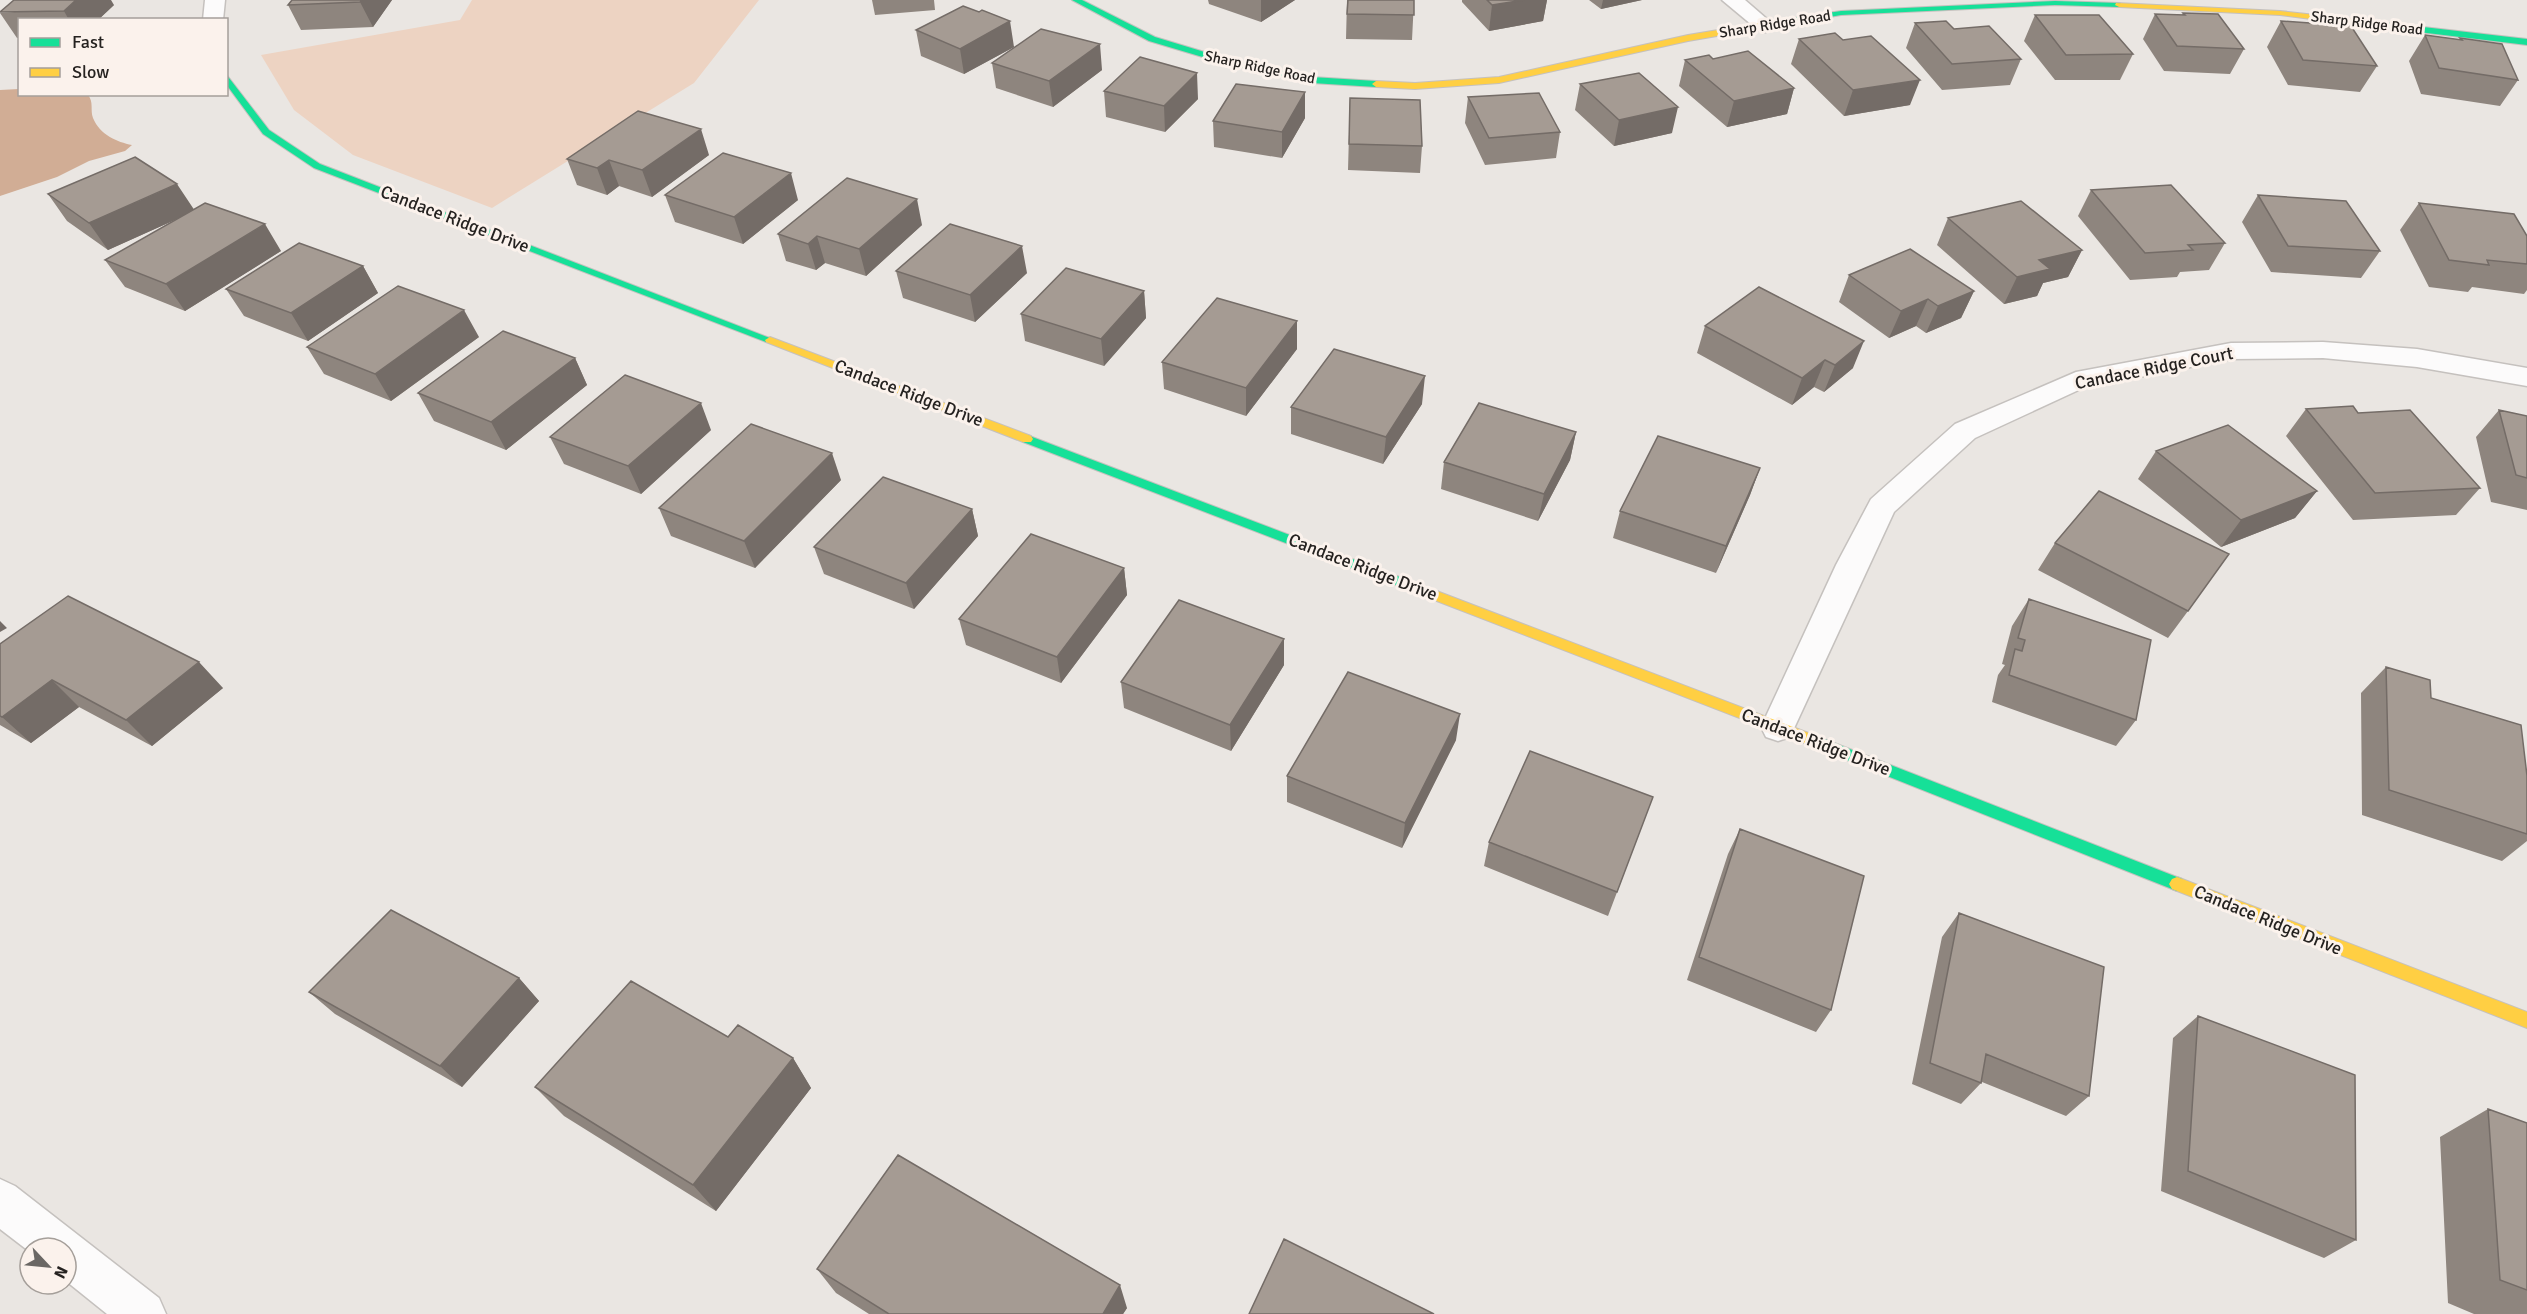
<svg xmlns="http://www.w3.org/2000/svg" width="2527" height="1314" viewBox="0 0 2527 1314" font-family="Signika,sans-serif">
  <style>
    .green { fill: #edd3c2 }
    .water { fill: #d1ad95 }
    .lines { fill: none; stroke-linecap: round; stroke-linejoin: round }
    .street-casing { stroke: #c5c1be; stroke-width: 3 }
    .fast-casing { stroke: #c5c1be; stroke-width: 2 }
    .slow-casing { stroke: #c5c1be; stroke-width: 2 }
    .street { fill: #fcfbfb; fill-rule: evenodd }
    .fast { fill: #16e098; fill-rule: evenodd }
    .slow { fill: #ffcf43; fill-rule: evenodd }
    .wall { fill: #8e857e }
    .shaded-wall { fill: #746c67 }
    .building { fill: #a59b93; stroke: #746c67; stroke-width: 1.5 }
    .labels { text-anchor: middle; stroke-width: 6; stroke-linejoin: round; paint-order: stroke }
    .far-street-label { font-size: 15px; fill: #252220; stroke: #fbf2ec }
    .street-label { font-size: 18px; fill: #252220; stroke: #fbf2ec }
  </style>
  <rect width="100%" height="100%" fill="#eae6e2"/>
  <!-- green -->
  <path class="green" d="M472,0H759L694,83L492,208L353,155L294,110L261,55L460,20Z"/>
  <!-- water -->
  <path class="water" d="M19,89L20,94L88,95C94,102 90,110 93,118C100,135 117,142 132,145L125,151L89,161L57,177L0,196V90Z"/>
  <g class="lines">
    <!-- street casing -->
    <g class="street-casing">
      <path id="street" d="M205,0H225L223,20H203Z
        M1722,0H1745L1775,26L1772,30L1765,32L1758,30Z
        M2323,342L2417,349L2527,368V386L2417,367L2323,358L2231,359L2083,388L1975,438L1894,512L1790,737L1778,741L1766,737L1761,727L1836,565L1871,499L1955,424L2076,372L2231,343Z
        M0,1179L15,1186L159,1298L166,1314H107L66,1281V1248H30V1252L0,1229Z"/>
    </g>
    <!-- fast casing -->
    <g class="fast-casing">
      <path id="fast" d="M1072,0H1082L1155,37L1231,60L1312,77L1376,81L1380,84L1376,87L1312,83L1226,64L1149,41Z
        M2055,1L2119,3L2123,5L2119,7L2055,5L1841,15L1766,28L1762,25L1766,22L1841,11Z
        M2380,22L2527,39V45L2377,27V23Z
        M226,74L269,130L320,164L775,340L774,342H766L314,168L263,134L226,84Z
        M1027,435L1439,592L1441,595L1439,598H1429L1023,442L1021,439L1023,436Z
        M1814,735L2182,879L2185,884L2182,889L2177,891L2172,889L1809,745L1807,741L1809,737Z"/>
    </g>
    <!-- slow casing -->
    <g class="slow-casing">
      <path id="slow" d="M2116,3L2280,11L2380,22L2384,25L2380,28L2280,15L2119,7L2115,5Z
        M1766,22L1769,23V27L1688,41L1499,83L1415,89L1376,87L1372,84L1376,81L1415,83L1499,77L1688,35Z
        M770,337L1031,436L1033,439L1031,442H1023L766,342L765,340Z
        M1434,590L1819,737L1821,741L1819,745H1809L1429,598L1427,595L1429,592Z
        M2177,877L2527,1012V1028L2172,889L2169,884L2172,879Z"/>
    </g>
    <!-- street -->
    <use href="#street" class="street"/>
    <!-- fast -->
    <use href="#fast" class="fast"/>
    <!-- slow -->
    <use href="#slow" class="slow"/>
  </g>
  <!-- wall -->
  <path class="wall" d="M292,0H392L373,27L301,30L288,5Z
    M872,0H934L935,10L875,15Z
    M1208,0H1295L1261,22L1209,4Z
    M1347,0H1414L1412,40L1346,39Z
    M1462,0H1547L1543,21L1489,31L1462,2Z
    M1589,0H1642L1601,9Z
    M114,5L98,20H20V38H17L0,13Z
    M979,12L1014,47L964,74L921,56L916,30Z
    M2183,13L2244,49L2230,74L2164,71L2143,39L2155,14L2182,15Z
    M2035,15L2133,54L2120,80H2055L2024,41Z
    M2281,21L2377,66L2360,92L2288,85L2267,47Z
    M1915,23L1954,29L2021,59L2010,85L1942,90L1906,48Z
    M2425,35L2459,40L2460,38L2518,80L2500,106L2421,94L2409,61Z
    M1799,39L1843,40L1910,105L1844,116L1791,64Z
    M1713,59L1794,88L1787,114L1727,127L1679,86L1685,60Z
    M992,63L1102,70L1053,107L996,88Z
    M1580,84L1672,133L1614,146L1575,110Z
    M1104,91L1198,99L1165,132L1106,117Z
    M1468,97L1560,132L1556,158L1485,165L1465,123Z
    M1350,98L1422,146L1420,173L1348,170Z
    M1305,118L1282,158L1214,147L1213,121Z
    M709,155L652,197L619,186L607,195L577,185L567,159Z
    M2091,190L2225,243L2209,270L2180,272L2177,277L2130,280L2078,216Z
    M48,194L194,209L281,251L185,311L125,287L105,260L179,218L108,250L67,221Z
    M665,195L798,200L743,244L675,222Z
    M2258,195L2380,251L2361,278L2271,272L2242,222Z
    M2419,203L2527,236V290L2524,294L2472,287L2468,292L2429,287L2400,230Z
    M1948,218L2082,250L2068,277L2043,283L2037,296L2004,304L1937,245Z
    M922,225L866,276L825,263L816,270L786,261L778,234Z
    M363,266L378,293L308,341L244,316L226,289Z
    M896,271L1027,273L975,322L903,298Z
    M1849,275L1974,291L1961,318L1926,333L1916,326L1889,338L1839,302Z
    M1144,291L1146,318L1104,366L1025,341L1021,314Z
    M1705,326L1853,368L1824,392L1814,387L1792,405L1697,353Z
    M479,337L391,401L324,374L307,347Z
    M1297,349L1246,416L1164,389L1162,362Z
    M575,358L587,385L506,450L434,421L418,393Z
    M1422,404L1383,464L1291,434V407Z
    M2306,409L2358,413L2480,488L2456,515L2353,520L2286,436Z
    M2499,410L2527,416V510L2491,502L2476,437Z
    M711,430L641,494L564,464L550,437Z
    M1576,432L1570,460L1538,521L1441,489L1444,462Z
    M2156,451L2317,491L2295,518L2221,547L2138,479Z
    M1760,468L1750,495L1716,573L1613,538L1620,511Z
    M841,480L755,568L671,536L659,508Z
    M972,509L978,536L914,609L824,574L814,547Z
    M2055,543L2188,611L2168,638L2038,570Z
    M1124,568L1127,595L1061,683L966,645L959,619Z
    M2029,599L2136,720L2116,746L1992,702L1998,675L2005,665L2002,664L2012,626Z
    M1284,639V665L1231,751L1124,708L1121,682Z
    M0,644L223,688L152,746L79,707L31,743L0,725Z
    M2386,667L2431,698L2527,776V841L2502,861L2362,815L2361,693Z
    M1456,740L1402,848L1287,802V776Z
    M1653,797L1608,916L1484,866L1489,842Z
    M1740,829L1831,1010L1816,1032L1687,980L1728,854Z
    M1959,913L2089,1096L2066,1116L1982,1082L1961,1104L1912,1084L1942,937Z
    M519,978L539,1001L462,1087L335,1014L309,992Z
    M2198,1016L2356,1240L2324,1258L2161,1191L2173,1038Z
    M728,1037L793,1058L811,1088L716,1211L564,1116L535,1087Z
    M2488,1109L2527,1123V1314H2474L2448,1303L2440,1137Z
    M817,1269L1127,1308L1123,1314H869L836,1293Z"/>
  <!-- shaded-wall -->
  <path class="shaded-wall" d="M76,0H111L114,5L98,20H69L64,11Z
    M362,0H392L373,27L360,2Z
    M1261,0H1295L1261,22Z
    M1524,0H1547L1543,21L1489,31L1492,5Z
    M1603,0H1642L1601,9Z
    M1010,21L1014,47L964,74L960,49Z
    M1100,44L1102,70L1053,107L1049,81Z
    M1197,73L1198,99L1165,132L1164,106Z
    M1920,80L1910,105L1844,116L1853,90Z
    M1794,88L1787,114L1727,127L1734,101Z
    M1305,92V118L1282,158V132Z
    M1678,107L1672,133L1614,146L1619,120Z
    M701,129L709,155L652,197L642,170Z
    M609,160L619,186L607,195L597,168Z
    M791,173L798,200L743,244L734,217Z
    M177,184L195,211L108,250L89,223Z
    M917,199L922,225L866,276L859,249Z
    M265,224L281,251L185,311L166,284Z
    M817,236L825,263L816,270L808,244Z
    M1022,246L1027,273L975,322L970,295Z
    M2082,250L2068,277L2043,283L2037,296L2004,304L2017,277L2039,260Z
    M363,266L378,293L308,341L291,313Z
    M1144,291L1146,318L1104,366L1101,339Z
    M1974,291L1961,318L1926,333L1938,306Z
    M1928,299L1916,326L1889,338L1901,311Z
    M464,310L479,337L391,401L375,374Z
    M1297,321V349L1246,416V388Z
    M1864,341L1853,368L1824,392L1835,365Z
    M575,358L587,385L506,450L491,422Z
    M1825,360L1814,387L1792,405L1802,378Z
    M1425,376L1422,404L1383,464L1386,437Z
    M701,403L711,430L641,494L628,466Z
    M1576,432L1570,460L1538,521L1544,494Z
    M832,453L841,480L755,568L744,541Z
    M1760,468L1750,495L1716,573L1726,546Z
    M2317,491L2295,518L2221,547L2241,520Z
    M972,509L978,536L914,609L906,583Z
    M1124,568L1127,595L1061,683L1057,657Z
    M0,621L7,628L0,632Z
    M1284,639V665L1231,751L1230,725Z
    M199,662L223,688L152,746L126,720Z
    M52,680L79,707L31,743L2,717Z
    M1460,714L1456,740L1402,848L1405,823Z
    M519,978L539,1001L462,1087L440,1066Z
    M793,1058L811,1088L716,1211L693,1185Z
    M1120,1285L1127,1308L1123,1314H1103Z"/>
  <!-- building -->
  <path class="building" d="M14,0H76L64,11L0,12Z
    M292,0H362L360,2L288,5Z
    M1348,0H1414V15L1347,14Z
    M1487,0H1524L1492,5Z
    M963,6L979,12L982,10L1010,21L960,49L916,30Z
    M2183,13L2218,14L2244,49L2177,46L2155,14L2185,15Z
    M2035,15H2099L2133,54L2066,55Z
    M1946,21L1954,29L1989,26L2021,59L1952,64L1915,23Z
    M2281,21L2351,26L2377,66L2303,60Z
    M1041,29L1100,44L1049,81L992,63Z
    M1835,33L1843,40L1871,36L1920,80L1853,90L1799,39Z
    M2425,35L2462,40L2460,38L2502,44L2518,80L2439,68Z
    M1748,51L1794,88L1734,101L1685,60L1709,55L1713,59Z
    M1140,57L1197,73L1164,106L1104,91Z
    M1639,73L1678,107L1619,120L1580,84Z
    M1236,84L1305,92L1282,132L1213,121Z
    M1539,93L1560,132L1489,138L1468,97Z
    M1350,98L1420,100L1422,146L1349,144Z
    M638,111L701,129L642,170L609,160L597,168L567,159Z
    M723,153L791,173L734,217L665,195Z
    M135,157L177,184L89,223L48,194Z
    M847,178L917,199L859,249L817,236L808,244L778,234Z
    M2171,185L2225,243L2188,245L2193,250L2145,253L2091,190Z
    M2258,195L2346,201L2380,251L2288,246Z
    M2021,201L2082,250L2039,260L2050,269L2017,277L1948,218Z
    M205,203L265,224L166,284L105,260Z
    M2419,203L2514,214L2527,236V264L2487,260L2489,265L2449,260Z
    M950,224L1022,246L970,295L896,271Z
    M299,243L363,266L291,313L226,289Z
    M1910,249L1974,291L1938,306L1928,299L1901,311L1849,275Z
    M1066,268L1144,291L1101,339L1021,314Z
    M398,286L464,310L375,374L307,347Z
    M1759,287L1864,341L1835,365L1825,360L1802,378L1705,326Z
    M1217,298L1297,321L1246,388L1162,362Z
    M503,331L575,358L491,422L418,393Z
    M1334,349L1425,376L1386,437L1291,407Z
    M625,375L701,403L628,466L550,437Z
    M1479,403L1576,432L1544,494L1444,462Z
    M2353,406L2358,413L2410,410L2480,488L2375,493L2306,409Z
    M2499,410L2527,416V478L2516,475Z
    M751,424L832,453L744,541L659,508Z
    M2228,425L2317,491L2241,520L2156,451Z
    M1658,436L1760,468L1726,546L1620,511Z
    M883,477L972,509L906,583L814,547Z
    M2099,491L2229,554L2188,611L2055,543Z
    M1031,534L1124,568L1057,657L959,619Z
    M68,596L199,662L126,720L52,680L2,717L0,716V644Z
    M2029,599L2151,640L2136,720L2009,675L2015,649L2022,651L2025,640L2018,638Z
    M1179,600L1284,639L1230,725L1121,682Z
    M2386,667L2430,680L2431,698L2521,725L2527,776V834L2389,790Z
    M1348,672L1460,714L1405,823L1287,776Z
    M1530,751L1653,797L1617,892L1489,842Z
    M1740,829L1864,876L1831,1010L1699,957Z
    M391,910L519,978L440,1066L309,992Z
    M1959,913L2104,967L2089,1096L1986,1054L1981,1083L1930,1063Z
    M631,981L728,1037L738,1025L793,1058L693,1185L535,1087Z
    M2198,1016L2355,1075L2356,1240L2188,1171Z
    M2488,1109L2527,1123V1290L2500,1280Z
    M898,1155L1120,1285L1103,1314H889L817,1269Z
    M1284,1239L1434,1314H1249Z"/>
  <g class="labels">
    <!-- far-street labels -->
    <g class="far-street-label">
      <text transform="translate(2367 23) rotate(7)" y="5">Sharp Ridge Road</text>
      <text transform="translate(1775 24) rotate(-9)" y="5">Sharp Ridge Road</text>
      <text transform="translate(1260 67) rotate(12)" y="5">Sharp Ridge Road</text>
    </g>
    <!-- street labels -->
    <g class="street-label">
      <text transform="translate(455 219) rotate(21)" y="6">Candace Ridge Drive</text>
      <text transform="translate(2154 368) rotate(-11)" y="6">Candace Ridge Court</text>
      <text transform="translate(909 393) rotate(21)" y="6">Candace Ridge Drive</text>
      <text transform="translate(1363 567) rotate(21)" y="6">Candace Ridge Drive</text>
      <text transform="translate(1816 742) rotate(21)" y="6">Candace Ridge Drive</text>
      <text transform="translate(2268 920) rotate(22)" y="6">Candace Ridge Drive</text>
    </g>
  </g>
  <!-- legend -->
  <rect x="18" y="18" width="210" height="78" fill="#fbf2ec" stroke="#a59f9a" stroke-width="1.5"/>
  <rect x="30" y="38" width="30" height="9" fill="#16e098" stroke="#a59f9a" stroke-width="1.5"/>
  <text x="72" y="48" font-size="18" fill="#252220">Fast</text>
  <rect x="30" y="68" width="30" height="9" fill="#ffcf43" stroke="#a59f9a" stroke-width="1.5"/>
  <text x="72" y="78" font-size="18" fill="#252220">Slow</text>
  <!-- north arrow -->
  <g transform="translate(48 1266) rotate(116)"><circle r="28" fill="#fbf2ec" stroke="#a59f9a" stroke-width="1.5"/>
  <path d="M0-4.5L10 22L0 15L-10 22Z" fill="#6a6764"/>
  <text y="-9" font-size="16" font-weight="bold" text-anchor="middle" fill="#252220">N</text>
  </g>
</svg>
